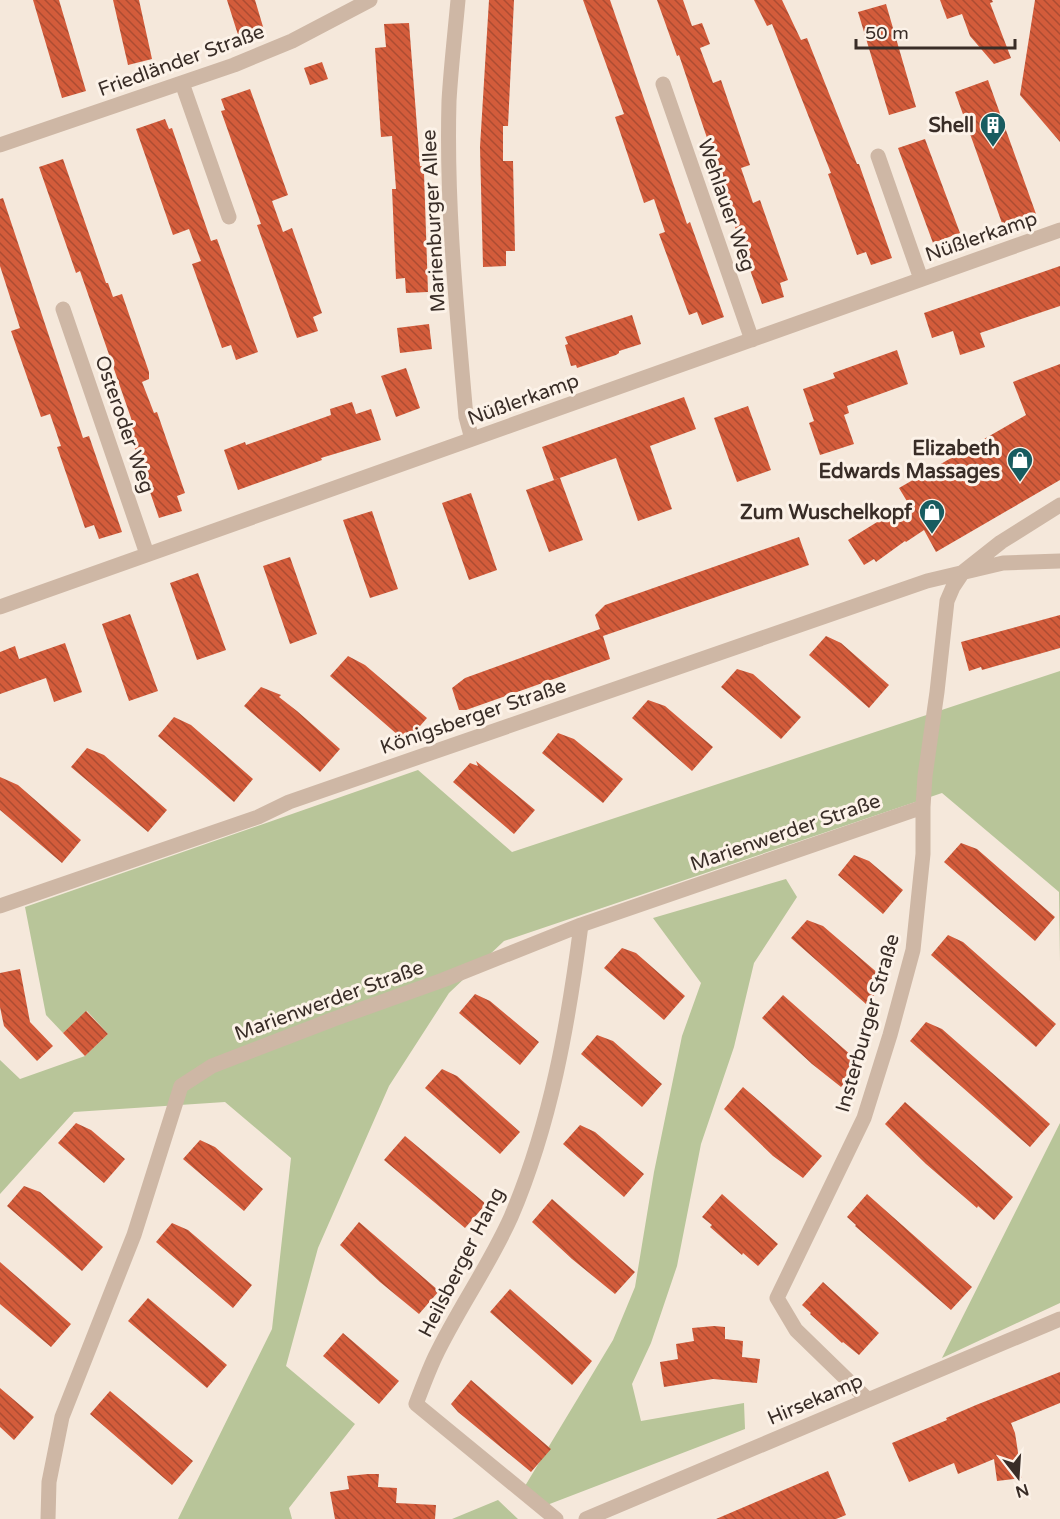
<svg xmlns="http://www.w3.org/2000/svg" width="1060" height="1519" viewBox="0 0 1060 1519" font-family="'Varela Round',sans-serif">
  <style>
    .park { fill: #b8c599 }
    .building { fill: url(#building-back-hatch) }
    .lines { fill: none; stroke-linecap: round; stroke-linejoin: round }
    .street { stroke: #ceb7a5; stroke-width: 15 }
    .labels { text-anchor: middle; stroke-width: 6; stroke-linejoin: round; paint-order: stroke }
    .street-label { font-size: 20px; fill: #392d27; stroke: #fcf2e8 }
    .poi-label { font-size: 20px; font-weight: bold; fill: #392d27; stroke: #fcf2e8; text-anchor: end }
  </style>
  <defs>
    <pattern id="building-back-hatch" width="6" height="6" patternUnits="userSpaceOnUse" patternTransform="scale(1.5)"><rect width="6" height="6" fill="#d35c3b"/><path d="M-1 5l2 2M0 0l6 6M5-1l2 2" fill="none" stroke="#ac4c32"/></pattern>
  </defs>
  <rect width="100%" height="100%" fill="#f5e8db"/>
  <!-- park -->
  <path class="park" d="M1060,671V962L1059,892L942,793L504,941L449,993L389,1086L318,1248L286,1366L355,1424L289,1508L292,1519H178L272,1329L291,1158L225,1102L74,1112L0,1194V1060L20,1079L85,1056L108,1034L87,1011L63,1033L46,1015L25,907L418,770L512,852Z
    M786,879L797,897L754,963L734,1047L701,1144L677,1266L651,1343L632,1384L641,1421L744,1403L745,1429L547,1505L525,1486L613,1340L635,1287L654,1172L682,1036L701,983L653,918Z
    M1060,1123V1303L942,1358Z
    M498,1500L518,1519H452Z"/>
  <!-- building -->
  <path class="building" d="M33,0H59L86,91L62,98Z
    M113,0H139L152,59L128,65Z
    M227,0H255L264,30L239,38Z
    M489,0H514L508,126H503V161H513L515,251H506V266L483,267L480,147Z
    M583,0H610L687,224L690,222L724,317L702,325L697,312L689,315L659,234L665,232L654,199L644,203L615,117L624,114Z
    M657,0H683L692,26L702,23L710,44L700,48L713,83L721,80L750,165L741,168L753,203L760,200L788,280L780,283L784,297L762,304L729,210L731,209L679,55L677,56Z
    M754,0H782L801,40L807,38L857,164H859L892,258L871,265L866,252L857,255L828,174L831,173L772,24L767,26Z
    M940,0H992L993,2L990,3L1011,58L994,64L970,36L962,14L947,19Z
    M1035,0H1060V142L1020,95Z
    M886,4L916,107L889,115L858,12Z
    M409,23L420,166H422L424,173L428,292L406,293L405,278L396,279L392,189H396L392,136L381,137L375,48L386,47L384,24Z
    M322,62L328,79L310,85L304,68Z
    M988,80L1036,214L1003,226L955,92Z
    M250,89L288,195L272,201L283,232L292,228L322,313L313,317L318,331L297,338L257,225L261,224L221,111L225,110L221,99Z
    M165,119L169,129L172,128L211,241L217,239L258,352L236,360L231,345L222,348L192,264L201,261L189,229L173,235L136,129Z
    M925,139L960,233L933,243L898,148Z
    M63,159L106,283H108L113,297L122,294L149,372V379L142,382L154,413L157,412L185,493L177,496L182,511L159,518L126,423L132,421L80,271L76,273L39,167Z
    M3,198L83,438L89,436L122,532L99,539L94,525L85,528L57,447L61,446L50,414L41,417L11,331L20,328L0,266V199Z
    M1060,266V306L980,333L985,347L960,355L953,331L932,338L924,313Z
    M632,315L641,344L619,351V353L616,355L577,368L576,365L571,366L565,345L568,344L565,337Z
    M429,324L432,349L400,353L397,328Z
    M897,350L908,384L847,406L849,413L844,415L854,444L820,455L809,423L814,421L803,389L835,378L833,373Z
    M1060,364V480L936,552L924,530L906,542L905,541L876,562L874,559L864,565L848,540L908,503L899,488L1026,415L1013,382Z
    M406,368L420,408L396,417L381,376Z
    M684,397L696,429L650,446L672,509L638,521L616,458L554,480L542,447Z
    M352,402L356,414L371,409L381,440L321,458L322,460L238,490L224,450L245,442L246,445L331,415L330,409Z
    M748,406L771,470L737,482L714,418Z
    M560,478L583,540L549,552L526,490Z
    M471,493L497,570L469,580L442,503Z
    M372,511L398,589L370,598L343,520Z
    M799,537L809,565L603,636L610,659L466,710H459L452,688L465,678L600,629L595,615L605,605Z
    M290,557L317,634L290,644L263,566Z
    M198,573L226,650L197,660L170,583Z
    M130,614L158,691L129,701L102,624Z
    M1060,615V648L982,670L981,667L969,671L961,642Z
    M826,636L841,643L889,685L869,708L809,655Z
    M65,643L82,692L54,702L46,678L0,694V652L15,646L19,659Z
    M348,656L365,665L427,718L406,742L330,676Z
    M737,669L753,674L801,717L781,739L721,687Z
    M261,687L281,695L279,697L297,711L340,749L320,772L244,706Z
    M648,700L665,706L713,747L692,771L632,718Z
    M174,717L191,725L253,779L234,802L158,736Z
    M558,733L574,739L623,779L603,803L542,753Z
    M87,748L104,755L167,810L148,832L71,767Z
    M476,761L535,810L514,834L453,782L470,763L478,766Z
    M0,777L18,785L81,840L62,863L0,810Z
    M961,843L977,849L1055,917L1035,941L944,862Z
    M854,855L869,861L903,890L883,914L838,875Z
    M807,920L823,926L887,981L866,1004L791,938Z
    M948,935L963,942L1056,1024L1036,1047L931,955Z
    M622,948L636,953L685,996L664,1020L604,968Z
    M20,969L30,1022L53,1046L37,1061L4,1026L0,1007V973Z
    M475,994L490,1001L539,1042L520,1065L459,1013Z
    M783,995L861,1064L841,1087L812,1064L762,1018Z
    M86,1011L108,1034L85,1056L63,1033Z
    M926,1022L942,1029L1050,1124L1030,1147L910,1041Z
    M597,1035L613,1041L662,1084L642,1107L581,1054Z
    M442,1069L457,1076L520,1132L500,1154L425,1088Z
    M743,1087L822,1156L803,1178L773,1156L724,1109Z
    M905,1102L1013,1197L994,1220L978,1206L977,1208L926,1164L885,1124Z
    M76,1123L91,1130L125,1159L104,1183L58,1143Z
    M580,1125L595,1132L644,1174L624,1197L563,1144Z
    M405,1136L486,1204L465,1228L384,1160Z
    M200,1140L215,1147L263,1189L244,1211L183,1159Z
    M24,1186L40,1192L103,1247L82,1271L7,1206Z
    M722,1194L778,1244L758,1266L743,1253L742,1255L710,1227L712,1225L702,1217Z
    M867,1194L972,1287L951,1310L855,1226L856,1225L847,1217Z
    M552,1199L635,1272L615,1294L572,1259L532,1222Z
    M359,1222L439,1291L419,1314L380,1282L340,1245Z
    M172,1223L188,1230L252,1285L233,1308L156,1242Z
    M0,1262L71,1324L51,1347L0,1304Z
    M823,1282L879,1333L859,1355L843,1342L842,1343L810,1314L811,1313L802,1305Z
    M510,1289L592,1361L572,1385L490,1312Z
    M148,1298L227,1365L207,1388L128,1321Z
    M714,1326L725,1327V1339L743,1341L742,1357L760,1359L757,1383L713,1379L664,1387L660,1362L678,1359L676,1344L694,1341L692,1328Z
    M343,1333L399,1381L379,1404L323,1356Z
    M1060,1372V1403L1011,1423L1015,1433L1022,1478L997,1481L994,1459L958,1474L954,1463L909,1482L892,1443L947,1420L946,1418L976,1405Z
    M471,1380L551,1449L531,1472L458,1412L451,1404Z
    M0,1388L34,1417L14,1440L0,1427Z
    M110,1391L193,1461L172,1485L90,1414Z
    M828,1471L846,1515L836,1519H716Z
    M368,1474H379L378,1487L397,1488L396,1503L436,1505L435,1519H335L330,1492L349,1489L347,1476Z"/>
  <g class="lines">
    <!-- street -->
    <path class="street" d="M458,0C455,33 451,67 449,101C446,206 457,312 466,417L472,439
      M182,83L229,217
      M663,84L752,340
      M0,145L234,65L292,41L370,0
      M878,156L921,279
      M63,309L147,554
      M0,607L1060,230
      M0,906L258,817L289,802L927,581L1003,563L1060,561
      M868,1400L796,1330L777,1298L864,1118L890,1035L913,950L923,854V807L925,776L937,692L947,601L953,587L963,572L1001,542L1060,505
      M48,1519L49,1482L62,1417L134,1235L181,1086L212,1066L334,1019L443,980L581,925L923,807
      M556,1519L416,1404C422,1388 428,1372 435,1357C458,1309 489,1266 511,1217C551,1123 568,1025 581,925
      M586,1519L1060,1319"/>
  </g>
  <!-- icons -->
  <defs>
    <g id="building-pin" transform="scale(1.35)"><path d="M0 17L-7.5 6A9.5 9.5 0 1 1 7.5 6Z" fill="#185c60" stroke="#fcf2e8"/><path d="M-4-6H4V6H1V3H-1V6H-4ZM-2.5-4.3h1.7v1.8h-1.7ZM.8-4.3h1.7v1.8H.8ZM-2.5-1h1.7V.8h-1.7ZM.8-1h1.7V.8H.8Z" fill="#fff"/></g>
    <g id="shop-pin" transform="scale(1.35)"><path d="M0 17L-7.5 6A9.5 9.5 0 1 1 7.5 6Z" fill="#185c60" stroke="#fcf2e8"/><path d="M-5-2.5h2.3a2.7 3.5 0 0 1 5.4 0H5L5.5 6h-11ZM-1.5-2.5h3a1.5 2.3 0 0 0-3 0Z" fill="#fff"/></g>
  </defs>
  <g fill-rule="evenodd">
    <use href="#building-pin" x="993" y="125"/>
    <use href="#shop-pin" x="1020" y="460"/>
    <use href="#shop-pin" x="932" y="512"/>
  </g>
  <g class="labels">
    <!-- street labels -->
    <g class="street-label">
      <text transform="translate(181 60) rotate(-20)" y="7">Friedländer Straße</text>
      <text transform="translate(727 205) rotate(71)" y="7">Wehlauer Weg</text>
      <text transform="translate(433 221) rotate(-93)" y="7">Marienburger Allee</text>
      <text transform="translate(981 236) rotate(-19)" y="7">Nüßlerkamp</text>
      <text transform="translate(523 399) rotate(-20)" y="7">Nüßlerkamp</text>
      <text transform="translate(125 424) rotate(71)" y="7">Osteroder Weg</text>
      <text transform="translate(473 716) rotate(-19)" y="7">Königsberger Straße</text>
      <text transform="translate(785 832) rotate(-19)" y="7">Marienwerder Straße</text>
      <text transform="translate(329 1000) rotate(-20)" y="7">Marienwerder Straße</text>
      <text transform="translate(867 1023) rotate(-74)" y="7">Insterburger Straße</text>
      <text transform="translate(461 1262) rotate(-63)" y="7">Heilsberger Hang</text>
      <text transform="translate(815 1399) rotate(-23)" y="7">Hirsekamp</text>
    </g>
    <!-- poi labels -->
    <g class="poi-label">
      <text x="974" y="132">Shell</text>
      <text x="1000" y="455">Elizabeth<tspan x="1000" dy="23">Edwards Massages</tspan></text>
      <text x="912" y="519">Zum Wuschelkopf</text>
    </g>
  </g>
  <!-- north arrow -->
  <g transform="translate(1018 1477) rotate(163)" stroke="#fcf2e8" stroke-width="4.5" paint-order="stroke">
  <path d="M0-4.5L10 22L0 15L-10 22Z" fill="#392d27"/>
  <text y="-9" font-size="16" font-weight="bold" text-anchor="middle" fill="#392d27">N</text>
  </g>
  <!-- scale -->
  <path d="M856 39v9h159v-9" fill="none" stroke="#392d27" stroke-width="3"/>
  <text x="865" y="39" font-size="18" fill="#392d27" stroke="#fcf2e8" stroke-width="4.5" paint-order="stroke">50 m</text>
</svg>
